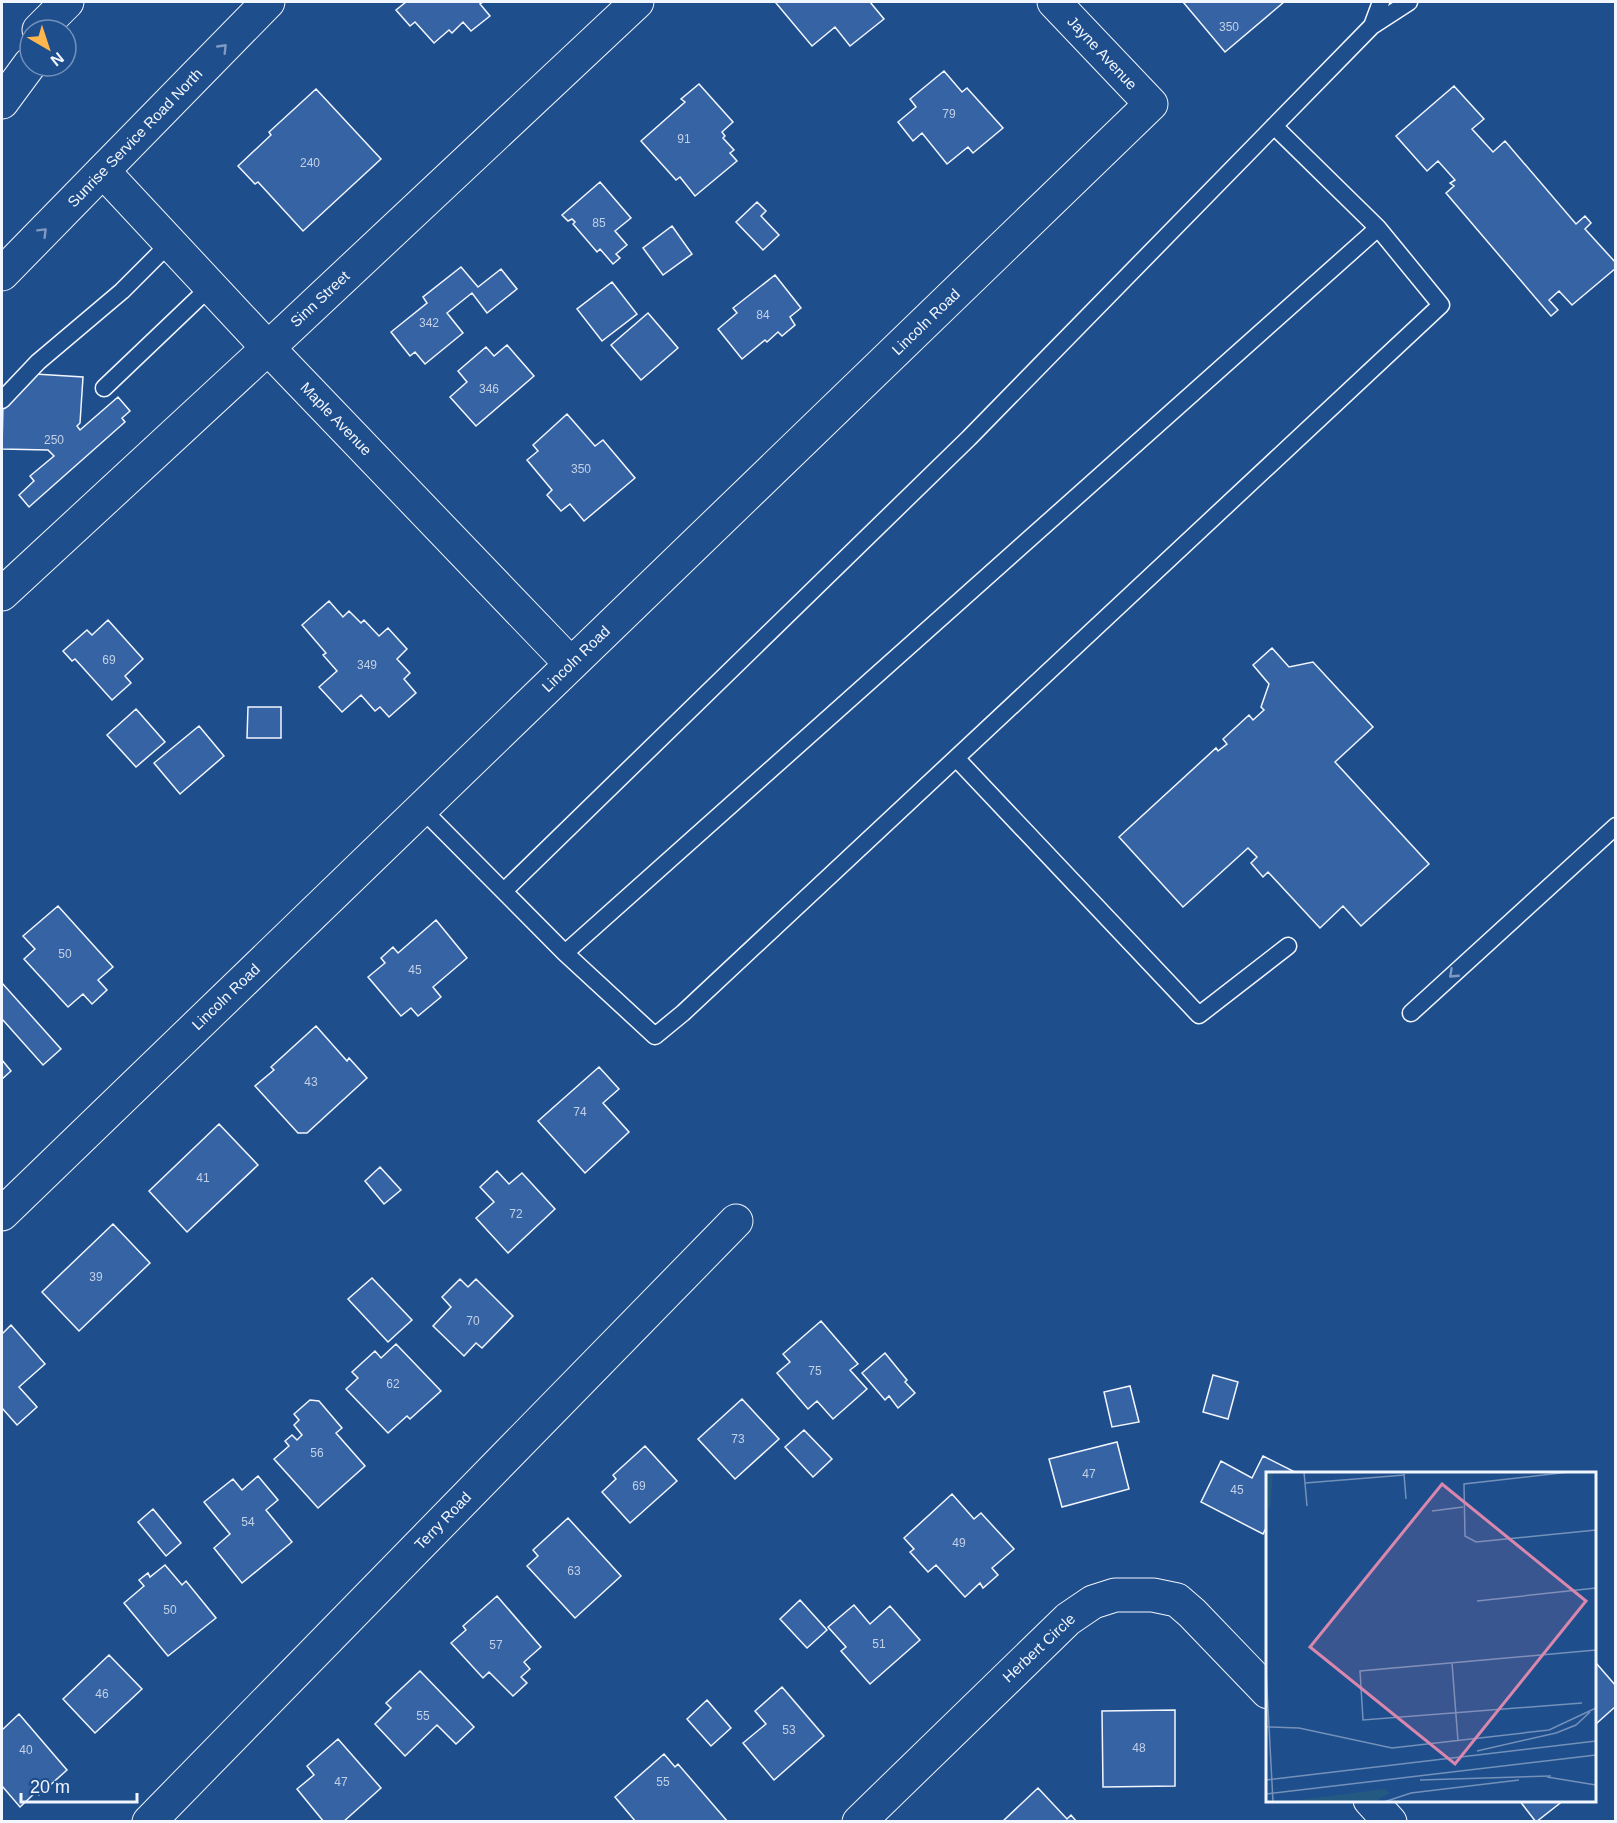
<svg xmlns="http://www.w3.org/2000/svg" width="1617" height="1823" viewBox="0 0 1617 1823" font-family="Helvetica,sans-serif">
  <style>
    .building { fill: #3563a3; stroke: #f2f6ff; stroke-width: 1.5 }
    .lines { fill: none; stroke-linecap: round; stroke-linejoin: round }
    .service-casing { stroke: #f2f6ff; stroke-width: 19 }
    .minor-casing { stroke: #f2f6ff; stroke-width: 35 }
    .secondary-casing { stroke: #f2f6ff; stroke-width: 35 }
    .motorway-casing { stroke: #f2f6ff; stroke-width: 35 }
    .service { stroke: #1f4e8c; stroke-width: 16 }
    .minor { stroke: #1f4e8c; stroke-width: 33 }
    .secondary { stroke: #1f4e8c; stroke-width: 33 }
    .motorway { stroke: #1f4e8c; stroke-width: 33 }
    .oneway { stroke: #7e9ac0 }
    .labels { text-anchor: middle; stroke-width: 4.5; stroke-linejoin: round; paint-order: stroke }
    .number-label { font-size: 12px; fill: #c3d1e8 }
    .street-label { font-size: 15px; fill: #f2f6ff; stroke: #1f4e8c }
    .inset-road { fill: none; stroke: #7391ba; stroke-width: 1.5 }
    .view { fill: #da87ad; fill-opacity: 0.15; stroke: #da87ad; stroke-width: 3 }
    .inset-edge { fill: none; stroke: #f2f6ff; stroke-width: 3 }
  </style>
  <rect width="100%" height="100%" fill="#1f4e8c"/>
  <!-- building -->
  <path class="building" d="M406,2H483L480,4L490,16L471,31L463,22L452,33L449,30L434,43L415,22L410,26L396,10Z
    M778,2H870L884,19L850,46L835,27L812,46L776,3Z
    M1183,2H1284L1225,52Z
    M944,71L962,92L967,88L1003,128L973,153L968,147L947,164L922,133L913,141L898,122L916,107L910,99Z
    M699,84L733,122L722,132L725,136L723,138L734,150L730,153L737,161L695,196L680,177L676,180L641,141L685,102L681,99Z
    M1454,86L1484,119L1472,129L1493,152L1505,141L1576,224L1585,216L1591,223L1585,229L1616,263V268L1572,305L1559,291L1549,300L1558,310L1551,316L1446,193L1454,186L1450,183L1455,180L1438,161L1427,171L1396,136Z
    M316,89L381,159L303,231L258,182L255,184L238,166L271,135L269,132Z
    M600,182L631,218L615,231L627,245L616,254L620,258L613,264L600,249L597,252L573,224L575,222L572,219L568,221L562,215Z
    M757,202L766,211L761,216L779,235L763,250L736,222Z
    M672,226L692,254L663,275L643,248Z
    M461,267L478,287L501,269L517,289L487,313L472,293L447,313L463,333L425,364L415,352L410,356L391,332L427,303L423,297Z
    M775,275L801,308L790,317L795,325L782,336L778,332L767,342L765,340L742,359L718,329L737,313L733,308Z
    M612,282L637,314L602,341L577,309Z
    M648,313L678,348L641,380L611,345Z
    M507,345L534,376L476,426L450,397L467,382L458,371L486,347L494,356Z
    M35,374L83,377L80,423L77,426L80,430L118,397L130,411L122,418L125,422L29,507L19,495L34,481L30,476L54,456L48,450L2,449L3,402Z
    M567,414L595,446L603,440L635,478L584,521L570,504L561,511L547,495L552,490L527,460L538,451L533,445Z
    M329,601L343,617L349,611L361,623L364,620L379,636L388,628L407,649L397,659L410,673L404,679L416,693L389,717L380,707L375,711L361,695L342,712L319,687L337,671L323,655L326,653L302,625Z
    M108,620L143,659L125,676L131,683L112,700L75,659L72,661L63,651L87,630L92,635Z
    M1272,648L1289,667L1313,662L1373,727L1335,762L1429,864L1361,926L1343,906L1320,928L1268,872L1263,877L1251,863L1257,857L1248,848L1183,907L1119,837L1216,748L1218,751L1227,744L1223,739L1249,715L1253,720L1264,710L1261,707L1269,684L1253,665Z
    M248,707H281V738H247Z
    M136,709L165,742L136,767L107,735Z
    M199,726L224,756L180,794L154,763Z
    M58,906L113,967L98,980L107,990L92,1004L83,994L68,1007L24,959L35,949L23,936Z
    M436,920L467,958L433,987L441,997L418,1016L411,1008L401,1016L368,977L385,963L381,958L393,947L398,953Z
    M2,983L61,1049L43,1065L2,1019Z
    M316,1026L347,1061L349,1058L367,1078L307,1133H298L255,1086L274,1070L271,1067Z
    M2,1060L11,1071L2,1079Z
    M599,1067L619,1089L603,1103L629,1132L585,1173L538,1121Z
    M219,1124L258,1165L187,1232L149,1191Z
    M380,1167L401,1190L384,1204L365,1181Z
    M497,1171L509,1184L522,1173L555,1209L508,1253L476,1218L494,1202L480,1187Z
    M113,1224L150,1263L79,1331L42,1292Z
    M372,1278L412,1320L388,1342L348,1299Z
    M460,1279L468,1287L476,1279L513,1316L482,1348L476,1343L464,1356L433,1326L451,1307L442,1297Z
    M821,1321L858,1364L850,1370L867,1389L833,1419L817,1401L808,1409L777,1373L790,1362L783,1354Z
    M11,1325L45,1364L19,1387L37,1407L17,1425L2,1408V1334Z
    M396,1344L441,1391L410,1419L407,1416L388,1433L346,1389L358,1378L352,1372L375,1351L381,1358Z
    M885,1353L907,1380L905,1382L915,1393L898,1408L889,1396L885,1400L862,1373Z
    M1213,1375L1238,1382L1228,1419L1203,1412Z
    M1130,1386L1139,1422L1112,1427L1104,1392Z
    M742,1399L779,1439L735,1479L698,1439Z
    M310,1400L319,1401L342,1428L336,1433L365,1466L318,1508L274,1459L289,1446L285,1441L292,1435L297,1440L302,1435L294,1425L299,1420L294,1414Z
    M804,1430L832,1459L813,1477L785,1447Z
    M1117,1442L1129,1489L1062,1507L1049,1459Z
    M645,1446L677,1481L630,1523L602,1492L616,1479L613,1475Z
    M1263,1456L1295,1472L1294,1474H1268V1524L1263,1534L1201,1502L1221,1461L1252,1478Z
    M258,1476L278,1500L266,1510L292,1542L242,1583L214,1548L230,1534L204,1502L233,1479L242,1490Z
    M952,1494L974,1519L981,1513L1014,1549L992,1568L998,1575L983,1588L980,1583L965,1597L936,1565L928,1572L910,1552L914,1549L904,1538Z
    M153,1509L181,1543L166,1556L138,1522Z
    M568,1518L621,1576L575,1618L527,1566L538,1556L533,1550Z
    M165,1565L182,1585L186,1581L216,1618L168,1656L124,1603L144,1586L139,1580L148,1573L150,1577Z
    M497,1596L541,1647L524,1662L530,1669L521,1677L527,1683L513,1696L489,1672L483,1678L451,1643L466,1630L463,1626Z
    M800,1600L827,1630L807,1648L780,1619Z
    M854,1605L870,1624L890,1606L920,1640L870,1684L841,1651L846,1647L828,1627Z
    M109,1655L142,1689L95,1733L63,1699Z
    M1596,1663L1616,1686V1706L1597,1723L1594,1720Z
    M420,1671L474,1727L456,1744L437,1725L405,1756L375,1724L391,1708L386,1703Z
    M782,1687L824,1736L774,1780L743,1743L766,1724L755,1711Z
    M707,1700L731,1728L711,1746L687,1719Z
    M1175,1710V1786L1103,1787L1102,1711Z
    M19,1714L67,1770L39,1795L36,1792L20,1807L2,1786V1730Z
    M338,1739L381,1788L343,1822H324L297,1789L314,1775L307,1766Z
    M664,1754L675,1767L678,1764L728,1822H636L615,1797Z
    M1038,1788L1067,1819L1071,1815L1077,1822H1002Z
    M1519,1800H1564L1536,1822Z"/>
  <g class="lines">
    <!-- service casing -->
    <g class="service-casing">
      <path id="service" d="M1372,26L1381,2
        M1274,126L1378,228
        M104,388L211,286
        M2,400L38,362L122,291L171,242
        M956,758L1199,1015L1288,946
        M421,808L565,953L1378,228L1441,305L683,1013L655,1036L565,953
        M504,891L969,438L1372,26L1409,2
        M1411,1013L1616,826"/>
    </g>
    <!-- minor casing -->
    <g class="minor-casing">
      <path id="minor" d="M103,171L268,348L571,664
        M2,594L268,348L637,2
        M2,1214L1151,104L1054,2
        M1370,1800L1390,1822
        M149,1822L736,1221
        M859,1822L1068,1619L1093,1602L1115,1595H1153L1177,1600L1192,1613L1268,1692"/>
    </g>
    <!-- secondary casing -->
    <g class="secondary-casing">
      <path id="secondary" d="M2,274L268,2"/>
    </g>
    <!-- motorway casing -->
    <g class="motorway-casing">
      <path id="motorway" d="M39,30L67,2
        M2,102L30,64"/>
    </g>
    <!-- service -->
    <use href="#service" class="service"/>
    <!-- minor -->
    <use href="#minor" class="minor"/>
    <!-- secondary -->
    <use href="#secondary" class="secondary"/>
    <!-- motorway -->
    <use href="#motorway" class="motorway"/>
  </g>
  <!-- one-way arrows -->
  <defs><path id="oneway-chevron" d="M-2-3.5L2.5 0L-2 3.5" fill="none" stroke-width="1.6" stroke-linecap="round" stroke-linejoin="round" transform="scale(1.5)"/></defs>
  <g class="oneway">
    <use href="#oneway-chevron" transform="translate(223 48) rotate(-46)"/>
    <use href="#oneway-chevron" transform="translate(43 232) rotate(-45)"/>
    <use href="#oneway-chevron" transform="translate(1453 974) rotate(137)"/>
  </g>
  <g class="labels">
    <!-- number labels -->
    <g class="number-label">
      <text x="1229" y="31">350</text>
      <text x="949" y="118">79</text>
      <text x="684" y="143">91</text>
      <text x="310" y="167">240</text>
      <text x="599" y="227">85</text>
      <text x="763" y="319">84</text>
      <text x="429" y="327">342</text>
      <text x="489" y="393">346</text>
      <text x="54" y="444">250</text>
      <text x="581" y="473">350</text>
      <text x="109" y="664">69</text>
      <text x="367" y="669">349</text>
      <text x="65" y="958">50</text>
      <text x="415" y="974">45</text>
      <text x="311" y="1086">43</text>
      <text x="580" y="1116">74</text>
      <text x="203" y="1182">41</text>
      <text x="516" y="1218">72</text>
      <text x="96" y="1281">39</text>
      <text x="473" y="1325">70</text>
      <text x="815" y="1375">75</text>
      <text x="393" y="1388">62</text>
      <text x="738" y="1443">73</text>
      <text x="317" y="1457">56</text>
      <text x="1089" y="1478">47</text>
      <text x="639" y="1490">69</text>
      <text x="1237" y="1494">45</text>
      <text x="248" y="1526">54</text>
      <text x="959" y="1547">49</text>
      <text x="574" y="1575">63</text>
      <text x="170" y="1614">50</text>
      <text x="879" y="1648">51</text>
      <text x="496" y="1649">57</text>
      <text x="102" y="1698">46</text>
      <text x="423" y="1720">55</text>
      <text x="789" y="1734">53</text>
      <text x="1139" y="1752">48</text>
      <text x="26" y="1754">40</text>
      <text x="341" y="1786">47</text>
      <text x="663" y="1786">55</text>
    </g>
    <!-- street labels -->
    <g class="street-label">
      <text transform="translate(1102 53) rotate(47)" y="5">Jayne Avenue</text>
      <text transform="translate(135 138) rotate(-46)" y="5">Sunrise Service Road North</text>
      <text transform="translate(320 299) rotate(-43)" y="5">Sinn Street</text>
      <text transform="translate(926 322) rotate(-44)" y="5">Lincoln Road</text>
      <text transform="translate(336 419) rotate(46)" y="5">Maple Avenue</text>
      <text transform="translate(576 659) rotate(-44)" y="5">Lincoln Road</text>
      <text transform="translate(226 997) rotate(-44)" y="5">Lincoln Road</text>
      <text transform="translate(443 1521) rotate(-46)" y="5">Terry Road</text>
      <text transform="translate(1039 1648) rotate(-43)" y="5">Herbert Circle</text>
    </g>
  </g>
  <!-- overview -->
  <g transform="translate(1266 1472)">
    <rect width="330" height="330" fill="#1f4e8c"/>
    <path d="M118,317L124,321L108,330H18Z" fill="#245a82"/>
    <path d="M0,0H7L4,37L0,34Z" fill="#245a82"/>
    <path class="inset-road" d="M38,0L41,34M303,0L198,12L199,64L210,70L330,58M138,2L140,27M39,11L139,3M166,39L197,35M211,129L330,116M186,191L192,269M0,198L7,330M316,231L97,248L94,199L330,178M0,255L33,256L126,276L283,258L330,236M211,279L290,261L310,253L324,240M281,305L330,313M0,308L330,269M154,308L285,304M0,322L330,283M118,330L145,321L253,308"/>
    <path class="view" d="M176,12L320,129L189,292L44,175Z"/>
    <rect width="330" height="330" class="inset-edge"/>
  </g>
  <!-- border -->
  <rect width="1617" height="1823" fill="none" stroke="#f2f6ff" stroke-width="6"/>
  <!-- north arrow -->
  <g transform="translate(48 48) rotate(141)"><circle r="28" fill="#1f4e8c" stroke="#7391ba" stroke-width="1.5"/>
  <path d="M0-4.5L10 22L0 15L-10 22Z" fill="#ffb74d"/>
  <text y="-9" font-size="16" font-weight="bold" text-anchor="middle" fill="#f2f6ff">N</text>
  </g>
  <!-- scale -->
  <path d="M21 1793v9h116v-9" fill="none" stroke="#f2f6ff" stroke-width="3"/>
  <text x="30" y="1793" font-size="18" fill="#f2f6ff" stroke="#1f4e8c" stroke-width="4.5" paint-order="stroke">20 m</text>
</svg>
